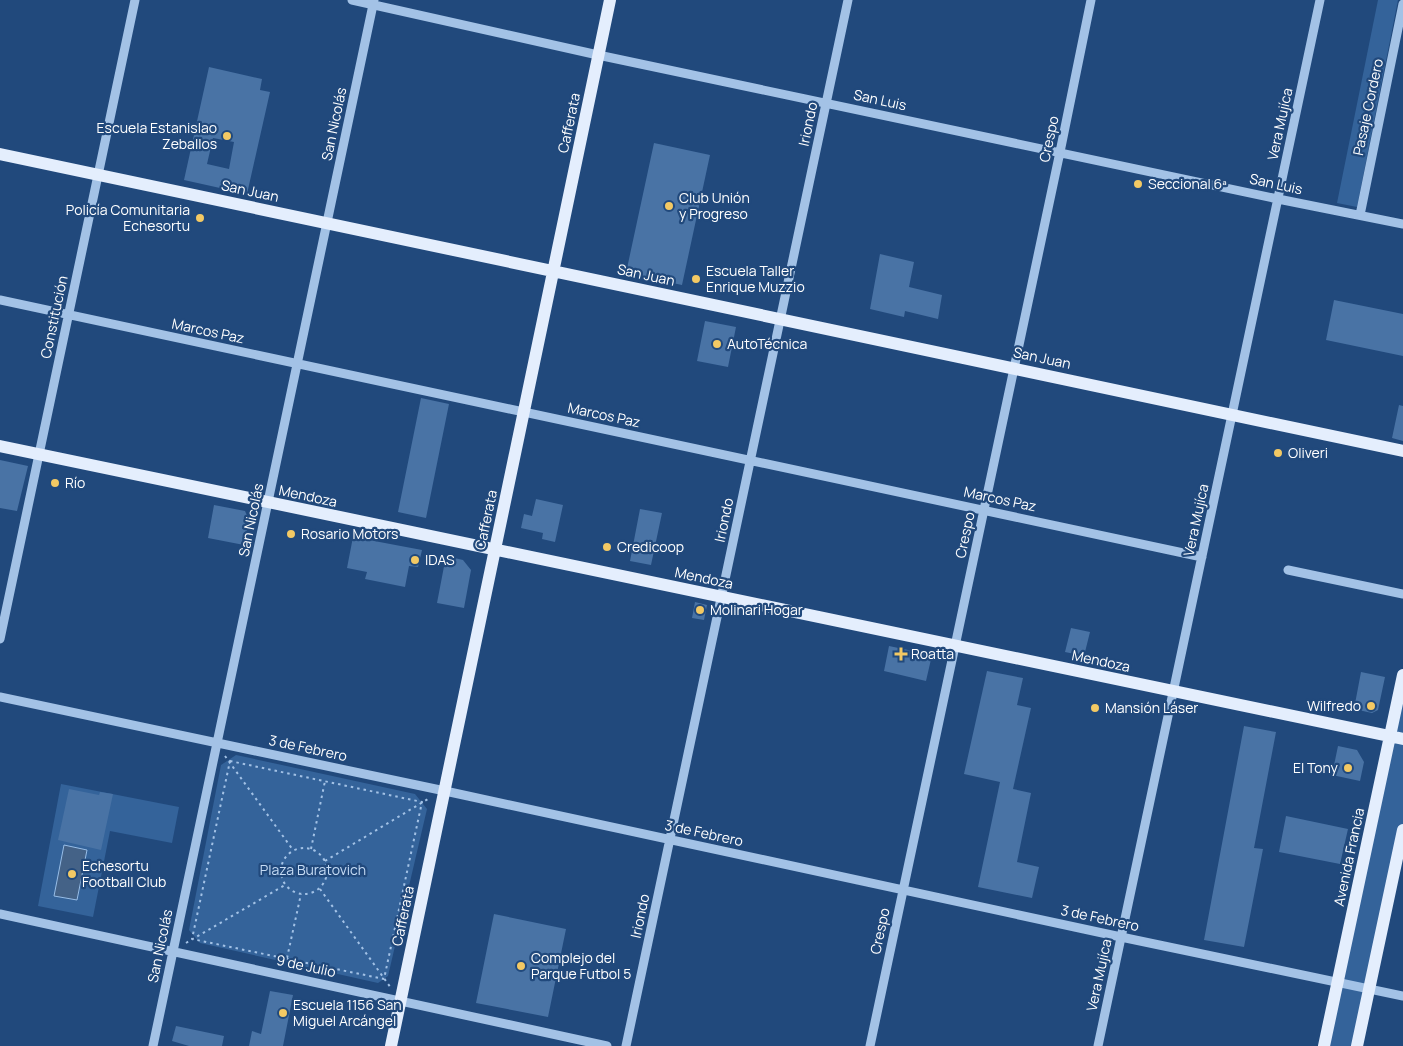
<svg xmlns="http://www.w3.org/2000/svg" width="1403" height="1046" viewBox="0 0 1403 1046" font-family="Manrope,sans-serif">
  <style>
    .green { fill: #34639a }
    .water { fill: #446287; stroke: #97bde7 }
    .building { fill: #4973a5; fill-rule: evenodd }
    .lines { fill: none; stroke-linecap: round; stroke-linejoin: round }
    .path { stroke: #a3c2e6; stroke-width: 2; stroke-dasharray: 2.5 4; stroke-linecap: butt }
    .minor { stroke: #a3c2e6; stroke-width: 9 }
    .major { stroke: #e4eefd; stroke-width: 12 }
    .poi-dot { fill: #f3c964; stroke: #21497c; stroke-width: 2 }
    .labels { text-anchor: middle; stroke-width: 4.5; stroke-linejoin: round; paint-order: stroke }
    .street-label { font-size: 14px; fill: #fff; stroke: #21497c }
    .poi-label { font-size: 14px; fill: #fff; stroke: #21497c; text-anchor: start }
    .park-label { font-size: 14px; fill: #c6dcf5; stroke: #21497c }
  </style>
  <rect width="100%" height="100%" fill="#21497c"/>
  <!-- green -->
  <path class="green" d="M1378,0H1398L1357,207L1337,203Z
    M1403,675V830L1357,1046H1324Z
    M236,755L415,794L427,809L388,976L378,983L200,943L189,930L221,765Z
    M61,784L179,807L172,843L110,831L93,917L38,906Z"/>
  <!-- water -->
  <path class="water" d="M64,845L87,850L77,900L54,896Z"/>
  <!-- building -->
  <path class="building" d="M209,67L262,79L260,90L270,92L247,194L184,180ZM213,138L234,142L229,169L207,164Z
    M654,143L710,155L682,285L626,273Z
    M880,254L914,262L909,287L942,295L938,319L905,311L904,317L870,309Z
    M1334,300L1403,314V356L1326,340Z
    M705,321L736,327L728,367L697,361Z
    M421,398L449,404L426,518L398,512Z
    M1399,405L1403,406V441L1392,438Z
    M0,460L28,466L17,511L0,508Z
    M536,499L563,505L555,542L542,539L543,533L521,528L524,514L532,516Z
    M214,505L245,511L249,520L244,545L208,538Z
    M640,509L662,513L651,565L630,561Z
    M353,537L422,550L418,567L409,566L405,587L365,579L367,572L347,568Z
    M446,556L463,560L471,570L464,608L437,603Z
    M695,602L707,605L704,620L692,618Z
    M1071,628L1090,632L1084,656L1065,652Z
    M889,646L932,655L926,681L884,671Z
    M987,671L1023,678L1017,705L1031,708L1013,789L1031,793L1017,862L1039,867L1032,898L978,887L1000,782L964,774Z
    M1361,672L1385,677L1378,710L1372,713L1354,709Z
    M1244,726L1276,732L1254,848L1263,849L1244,947L1204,940Z
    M1338,746L1357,750L1364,762L1360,781L1332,775Z
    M69,789L99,795L100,792L113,794L101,850L58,840Z
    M1286,816L1348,829L1340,864L1279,852Z
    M494,914L566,929L548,1017L476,1003Z
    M270,991L293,995L283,1046H249L252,1031L261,1034Z
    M176,1026L224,1036L222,1046H189L172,1041Z"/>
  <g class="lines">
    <!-- path -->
    <path class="path" d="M225,756L293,850
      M230,761L422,802L384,979L192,939Z
      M281 871a23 23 0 1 1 46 0a23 23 0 1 1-46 0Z
      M311,849L325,781
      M325,861L428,799
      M320,889L391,988
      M186,943L285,885
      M287,958L301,894"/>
    <!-- minor -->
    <path class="minor" d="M352,0L598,55L1278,199L1403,224
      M1360,215L1403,4
      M0,300L1202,557
      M1288,570L1403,594
      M0,639L135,0
      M0,697L445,791L1121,937L1403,996
      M0,914L607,1046
      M153,1046L374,0
      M626,1046L848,0
      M870,1046L1060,152L1091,0
      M1098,1046L1320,0"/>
    <!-- major -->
    <path class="major" d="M0,154L1403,451
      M0,446L1403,739
      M391,1046L610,0
      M1324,1046L1403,675
      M1357,1046L1403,830"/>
  </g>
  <!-- markers -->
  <g class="poi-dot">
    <circle cx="227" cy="136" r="5"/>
    <circle cx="1138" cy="184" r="5"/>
    <circle cx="669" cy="206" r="5"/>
    <circle cx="200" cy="218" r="5"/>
    <circle cx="696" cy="279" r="5"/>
    <circle cx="717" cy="344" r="5"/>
    <circle cx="1278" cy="453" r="5"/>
    <circle cx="55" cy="483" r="5"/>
    <circle cx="291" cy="534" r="5"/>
    <circle cx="607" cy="547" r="5"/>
    <circle cx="415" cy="560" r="5"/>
    <circle cx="700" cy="610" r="5"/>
    <path d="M898.5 646.5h5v5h5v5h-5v5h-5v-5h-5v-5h5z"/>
    <circle cx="1371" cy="706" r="5"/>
    <circle cx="1095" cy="708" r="5"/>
    <circle cx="1348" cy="768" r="5"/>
    <circle cx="72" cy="874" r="5"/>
    <circle cx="521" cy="966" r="5"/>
    <circle cx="283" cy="1013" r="5"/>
  </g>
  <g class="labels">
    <!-- street labels -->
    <g class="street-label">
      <text transform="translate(880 100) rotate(12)" y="5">San Luis</text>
      <text transform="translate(1368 107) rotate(-78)" y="5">Pasaje Cordero</text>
      <text transform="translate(569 123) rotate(-78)" y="5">Cafferata</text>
      <text transform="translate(334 124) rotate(-78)" y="5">San Nicolás</text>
      <text transform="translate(808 124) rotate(-78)" y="5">Iriondo</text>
      <text transform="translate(1280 124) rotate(-78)" y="5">Vera Mujíca</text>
      <text transform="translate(1049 139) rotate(-78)" y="5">Crespo</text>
      <text transform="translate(1276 184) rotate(12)" y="5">San Luis</text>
      <text transform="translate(250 191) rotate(12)" y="5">San Juan</text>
      <text transform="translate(646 275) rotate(12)" y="5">San Juan</text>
      <text transform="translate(54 317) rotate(-78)" y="5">Constitución</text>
      <text transform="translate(208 331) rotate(12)" y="5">Marcos Paz</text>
      <text transform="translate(1042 358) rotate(12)" y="5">San Juan</text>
      <text transform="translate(604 415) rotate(12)" y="5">Marcos Paz</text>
      <text transform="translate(308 496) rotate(12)" y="5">Mendoza</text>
      <text transform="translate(1000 499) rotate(12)" y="5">Marcos Paz</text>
      <text transform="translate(251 520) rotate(-78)" y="5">San Nicolás</text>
      <text transform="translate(486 520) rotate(-78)" y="5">Cafferata</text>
      <text transform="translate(724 520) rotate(-78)" y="5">Iriondo</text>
      <text transform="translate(1196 520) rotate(-78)" y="5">Vera Mujíca</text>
      <text transform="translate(965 535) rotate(-78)" y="5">Crespo</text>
      <text transform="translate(704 578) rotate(12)" y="5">Mendoza</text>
      <text transform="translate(1101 661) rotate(12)" y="5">Mendoza</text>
      <text transform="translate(308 748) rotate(12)" y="5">3 de Febrero</text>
      <text transform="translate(704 833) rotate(12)" y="5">3 de Febrero</text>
      <text transform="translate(1349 857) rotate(-78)" y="5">Avenida Francia</text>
      <text transform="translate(403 916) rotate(-78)" y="5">Cafferata</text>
      <text transform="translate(640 916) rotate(-78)" y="5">Iriondo</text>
      <text transform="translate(1100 918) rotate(12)" y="5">3 de Febrero</text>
      <text transform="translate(880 931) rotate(-78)" y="5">Crespo</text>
      <text transform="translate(160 946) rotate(-78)" y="5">San Nicolás</text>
      <text transform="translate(306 966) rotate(12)" y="5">9 de Julio</text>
      <text transform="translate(1099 975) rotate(-78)" y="5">Vera Mujíca</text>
    </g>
    <!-- poi labels -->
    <g class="poi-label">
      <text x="217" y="133" text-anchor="end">Escuela Estanislao<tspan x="217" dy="16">Zeballos</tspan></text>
      <text x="1148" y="189">Seccional 6ª</text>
      <text x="679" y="203">Club Unión<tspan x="679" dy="16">y Progreso</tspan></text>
      <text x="190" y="215" text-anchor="end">Policía Comunitaria<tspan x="190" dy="16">Echesortu</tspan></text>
      <text x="706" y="276">Escuela Taller<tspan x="706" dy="16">Enrique Muzzio</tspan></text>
      <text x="727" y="349">AutoTécnica</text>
      <text x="1288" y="458">Oliveri</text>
      <text x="65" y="488">Río</text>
      <text x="301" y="539">Rosario Motors</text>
      <text x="617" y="552">Credicoop</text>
      <text x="425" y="565">IDAS</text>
      <text x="710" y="615">Molinari Hogar</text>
      <text x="911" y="659">Roatta</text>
      <text x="1361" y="711" text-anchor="end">Wilfredo</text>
      <text x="1105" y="713">Mansión Láser</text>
      <text x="1338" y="773" text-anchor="end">El Tony</text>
      <text x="82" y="871">Echesortu<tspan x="82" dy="16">Football Club</tspan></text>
      <text x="531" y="963">Complejo del<tspan x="531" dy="16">Parque Futbol 5</tspan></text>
      <text x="293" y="1010">Escuela 1156 San<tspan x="293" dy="16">Miguel Arcángel</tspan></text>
    </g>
    <!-- park labels -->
    <g class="park-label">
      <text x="313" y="875">Plaza Buratovich</text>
    </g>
  </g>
</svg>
